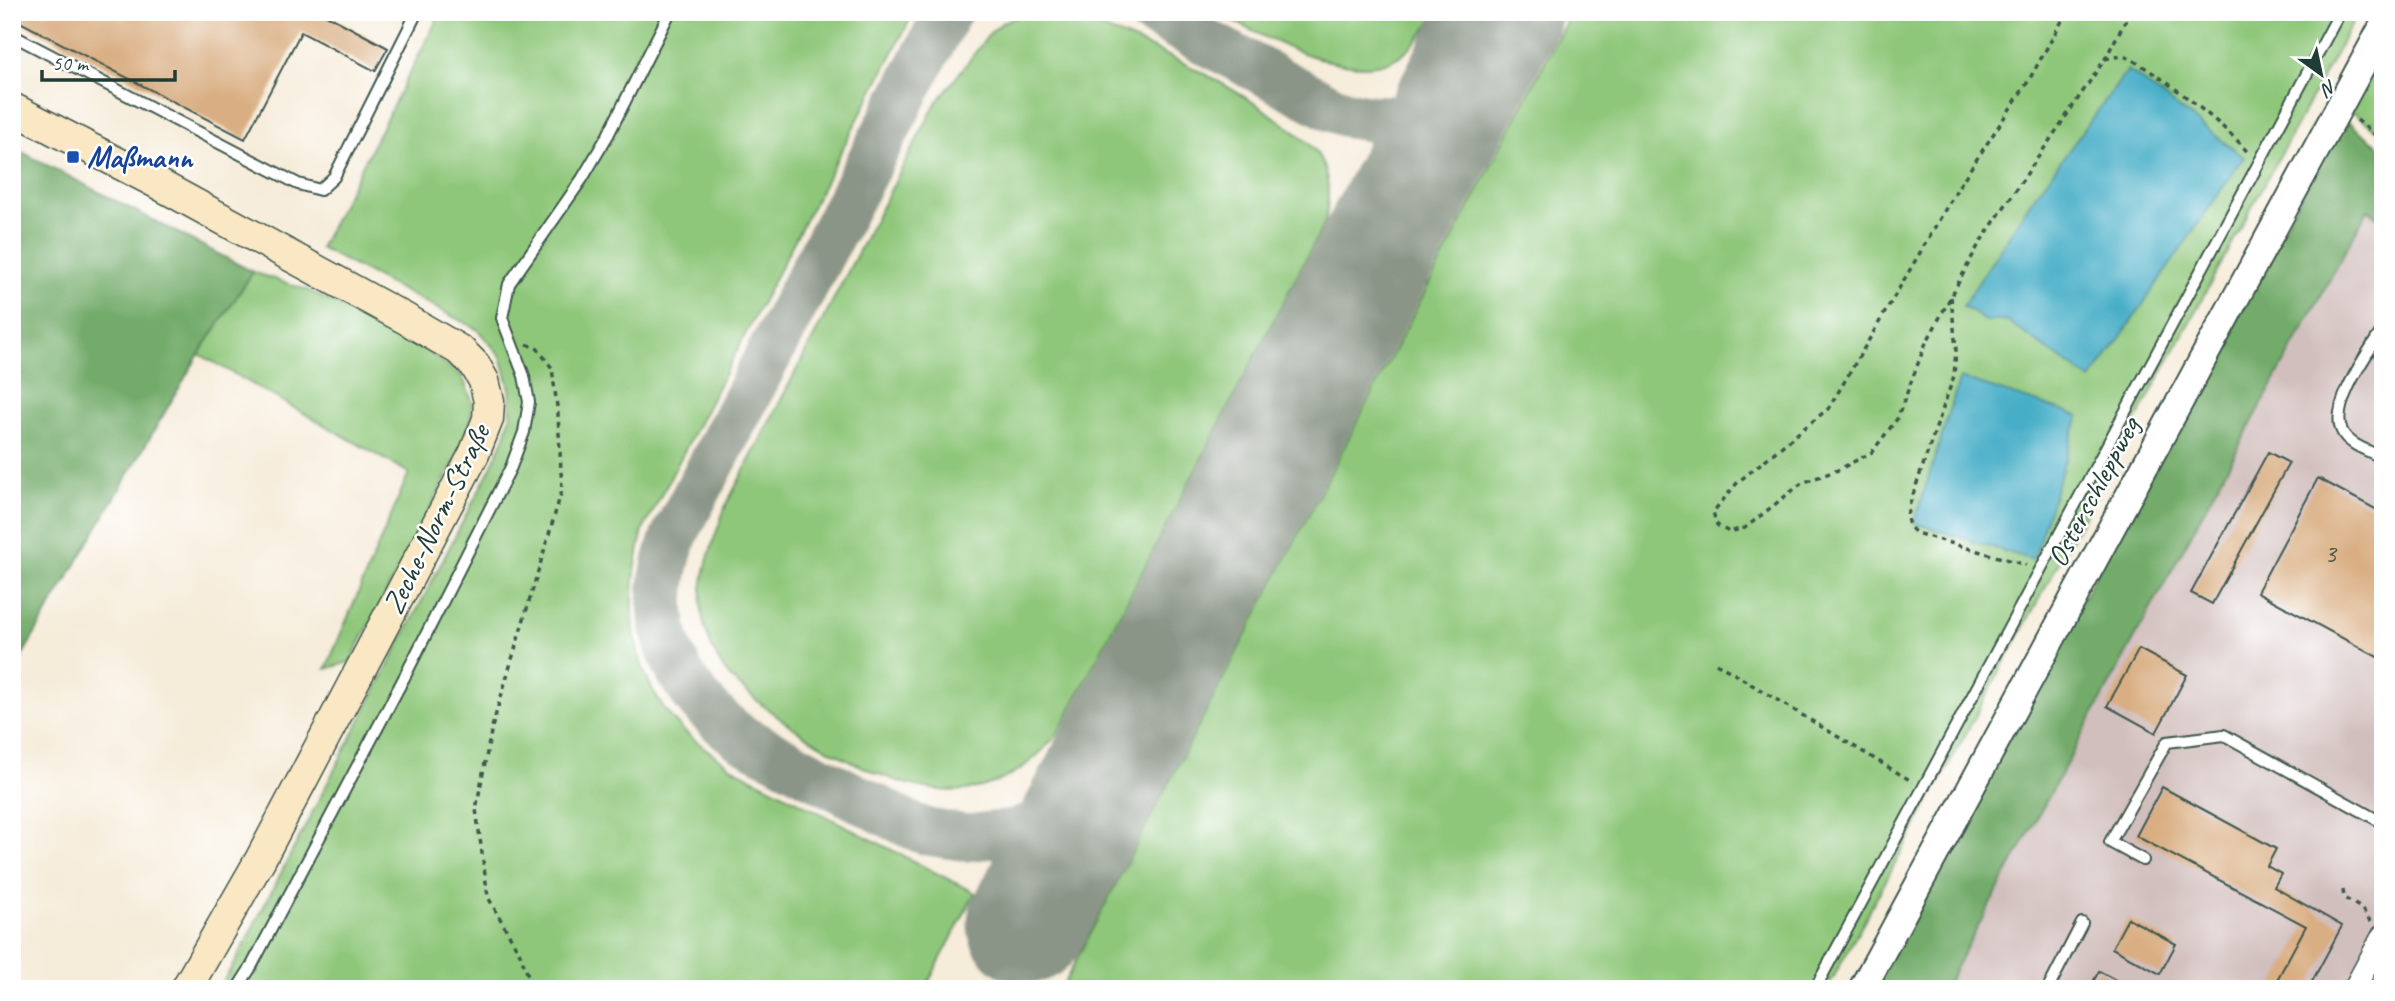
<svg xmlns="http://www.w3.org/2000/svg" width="2395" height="1001" viewBox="0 0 2395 1001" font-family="Caveat,sans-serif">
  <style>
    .industrial { fill: #d1bfbd }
    .green { fill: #8fc77a; stroke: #578257; stroke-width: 2 }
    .forest { fill: #73ac6a; stroke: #49744f; stroke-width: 2 }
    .water { fill: #47aec7; stroke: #33767e; stroke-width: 2 }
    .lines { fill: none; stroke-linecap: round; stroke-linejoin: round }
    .taxiway { stroke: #8a9487; stroke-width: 47 }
    .runway { stroke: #8a9487; stroke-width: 119 }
    .building { fill: #d9ae82 }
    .service-casing { stroke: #3f574d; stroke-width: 14 }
    .minor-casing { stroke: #3f574d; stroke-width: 24 }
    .tertiary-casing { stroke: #3f574d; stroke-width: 30 }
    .secondary-casing { stroke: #3f574d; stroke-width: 33 }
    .path { stroke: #3f574d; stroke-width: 3.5; stroke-dasharray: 5 5; stroke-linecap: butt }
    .service { stroke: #fff; stroke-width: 10 }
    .minor { stroke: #fff; stroke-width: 21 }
    .tertiary { stroke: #fff; stroke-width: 26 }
    .secondary { stroke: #fae7c3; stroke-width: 30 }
    .transit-dot { fill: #1a4fb4; stroke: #fff; stroke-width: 2.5 }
    .labels { text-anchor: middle; stroke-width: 5; stroke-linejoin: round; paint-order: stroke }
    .number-label { font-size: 26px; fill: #4e5948 }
    .transit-label { font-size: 30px; font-weight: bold; fill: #164399; stroke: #fff; text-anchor: start }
    .street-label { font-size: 30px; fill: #1f3d34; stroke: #fff }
  </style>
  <rect width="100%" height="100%" fill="#fff"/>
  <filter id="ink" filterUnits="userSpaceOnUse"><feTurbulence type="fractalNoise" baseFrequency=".0143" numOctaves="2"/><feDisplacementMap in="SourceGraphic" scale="14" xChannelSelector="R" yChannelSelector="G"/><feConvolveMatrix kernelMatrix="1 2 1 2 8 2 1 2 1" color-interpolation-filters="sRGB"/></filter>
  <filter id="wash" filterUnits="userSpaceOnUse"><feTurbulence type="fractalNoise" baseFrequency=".00686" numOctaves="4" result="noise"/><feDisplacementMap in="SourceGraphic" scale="28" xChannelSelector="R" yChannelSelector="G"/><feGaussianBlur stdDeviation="1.57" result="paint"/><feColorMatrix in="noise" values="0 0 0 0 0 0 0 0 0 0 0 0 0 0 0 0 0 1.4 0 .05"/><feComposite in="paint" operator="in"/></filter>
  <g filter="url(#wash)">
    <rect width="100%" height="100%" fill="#f6ecda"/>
    <!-- industrial -->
    <path class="industrial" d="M2368,208L2383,221V989H1944Z"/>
    <!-- green -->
    <path class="green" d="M441,12H914L643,530C625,602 626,675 684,731C698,744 715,755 731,767L975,893L925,989H218L234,964L488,473L504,439L511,414L510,389L501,356L477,329L320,248Z
      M1217,12H1436C1405,69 1374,75 1315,57C1280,46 1250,30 1217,12Z
      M1571,12H2358L1827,989H1061Z
      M1025,13C1057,13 1104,27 1133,40C1185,62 1242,92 1287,126C1297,134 1311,143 1318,155C1331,175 1329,200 1325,222L1058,733C1035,762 1005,785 966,790C900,798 806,741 756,700C746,691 734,682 725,671C717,659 709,642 705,628C693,587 713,543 726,505L935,105L991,32L1003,22Z
      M2383,46V135L2349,109Z
      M253,272L307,290L412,341L462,376L473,403L468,435L350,662L326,669L409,473L199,354Z"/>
    <!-- forest -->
    <path class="forest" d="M2343,118L2383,149V221L2368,209L1944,989H1871Z
      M12,147L253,272L199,354L12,673Z"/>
    <!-- water -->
    <path class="water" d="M2128,70L2244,157L2091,380L2007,321H1986L1963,306L2032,200Z
      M1960,378L2079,416L2033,560L1914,523Z"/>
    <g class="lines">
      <!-- taxiway -->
      <path class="taxiway" d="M948,12L675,534C642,619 670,685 741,738L908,824L927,832L968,838L1017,832L1053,817L1088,790L1116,754
        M1150,12L1333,109C1373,125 1421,123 1454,91C1467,78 1475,62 1485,47"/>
      <!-- runway -->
      <path class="runway" d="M1027,924L1502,12"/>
    </g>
    <g id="blocks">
      <!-- building -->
      <path class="building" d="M12,12H321L388,48L375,71L301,32L245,139L12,18Z
        M2268,452L2289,463L2212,604L2191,593Z
        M2318,478L2383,513V660L2257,592Z
        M2139,649L2187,675L2156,733L2107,706Z
        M2162,787L2276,849L2267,866L2281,874L2274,887L2342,926L2308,989H2272L2306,926L2136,836Z
        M2128,918L2176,944L2160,974L2112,948Z
        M2099,971L2132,989H2089Z"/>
    </g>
  </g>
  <g filter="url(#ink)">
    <use href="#blocks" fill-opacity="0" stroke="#3f574d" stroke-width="2"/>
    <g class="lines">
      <!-- service casing -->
      <g class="service-casing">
        <path id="service" d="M12,35L298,184L320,190L334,177L417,12
          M2381,332C2368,353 2329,406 2342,431C2348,445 2370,451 2383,458
          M2143,860L2110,842L2167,742L2224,735L2383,823
          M237,989L251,967L406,674L511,467L524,432L529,402L524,376L502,318L509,284L582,179L608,135L670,12
          M1815,989L2340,12
          M2048,989L2082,923"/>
      </g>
      <!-- minor casing -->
      <g class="minor-casing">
        <path id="minor" d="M2354,989L2383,935"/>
      </g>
      <!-- tertiary casing -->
      <g class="tertiary-casing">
        <path id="tertiary" d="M1862,989L2383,26"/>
      </g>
      <!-- secondary casing -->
      <g class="secondary-casing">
        <path id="secondary" d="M12,108L151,180L406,319L461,351L475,365L484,381L489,401L488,419L474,454L260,860L186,989"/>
      </g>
      <!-- path -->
      <path class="path" d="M2067,12L2029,80L1959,186L1829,408L1738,482L1713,512L1717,525L1729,532L1745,528L1802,483L1838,470L1872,452L1897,419L1925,345L1979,244L2105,59L2130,12
        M2105,59C2112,58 2120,55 2126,57C2149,66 2238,134 2249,155
        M2357,120L2383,141
        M1951,297L1956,349L1954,376L1909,506C1906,518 1906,524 1916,533L2026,565
        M527,344L538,349L552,368L558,414L562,490L492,727L476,809L488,897L520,954L533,989
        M1716,663L1913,782
        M2343,890L2344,898L2361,908L2371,922"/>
      <!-- service -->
      <use href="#service" class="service"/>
      <!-- minor -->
      <use href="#minor" class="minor"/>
      <!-- tertiary -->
      <use href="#tertiary" class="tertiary"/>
      <!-- secondary -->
      <use href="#secondary" class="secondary"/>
    </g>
  </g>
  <!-- markers -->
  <rect class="transit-dot" x="66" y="150" width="14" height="14" rx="3.5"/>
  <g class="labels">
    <!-- number labels -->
    <g class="number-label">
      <text x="2330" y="562">3</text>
    </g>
    <!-- transit labels -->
    <g class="transit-label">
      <text x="87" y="167">Maßmann</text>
    </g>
    <!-- street labels -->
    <g class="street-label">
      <text transform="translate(2093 492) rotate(-62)" y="10">Osterschleppweg</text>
      <text transform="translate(436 519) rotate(-64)" y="10">Zeche-Norm-Straße</text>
    </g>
  </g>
  <!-- margin -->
  <rect width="2395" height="1001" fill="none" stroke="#fff" stroke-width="42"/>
  <!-- north arrow -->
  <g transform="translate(2321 74) rotate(147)" stroke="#ffffff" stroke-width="5" paint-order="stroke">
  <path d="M0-5L12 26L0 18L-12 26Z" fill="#1f3d34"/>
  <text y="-10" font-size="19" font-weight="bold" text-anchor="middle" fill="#1f3d34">N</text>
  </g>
  <!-- scale -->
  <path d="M42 70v10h133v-10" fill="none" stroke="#1f3d34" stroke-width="3.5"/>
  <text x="52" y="70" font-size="21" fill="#1f3d34" stroke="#ffffff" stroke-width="5" paint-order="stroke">50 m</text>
</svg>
